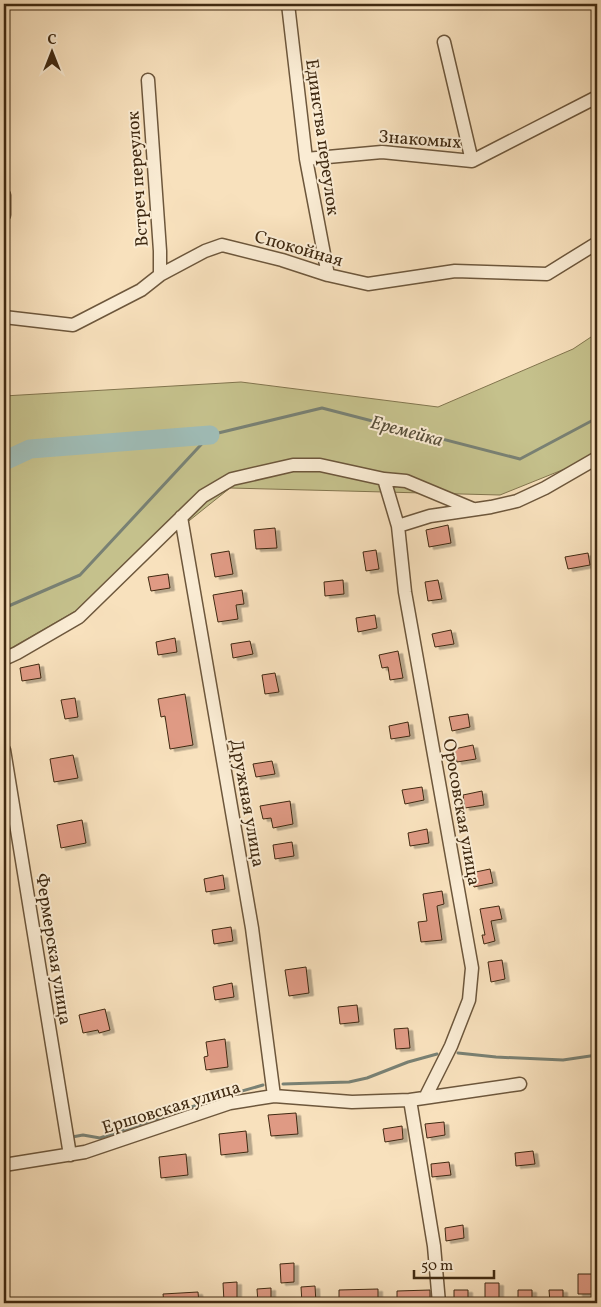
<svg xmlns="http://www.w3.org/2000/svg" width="601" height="1307" viewBox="0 0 601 1307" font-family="Vollkorn,serif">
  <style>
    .green { fill: #c5c18c; stroke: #82754e }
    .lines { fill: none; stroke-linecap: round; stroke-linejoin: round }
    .stream { stroke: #798174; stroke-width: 3 }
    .river { stroke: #9fbcb6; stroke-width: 19 }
    .building { fill: #df9a84; stroke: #3f2911; filter: url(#shadow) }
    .street-casing { stroke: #6d573c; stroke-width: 15 }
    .street { stroke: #faecd4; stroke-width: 12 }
    .labels { text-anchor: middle; stroke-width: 4; stroke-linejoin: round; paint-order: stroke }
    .street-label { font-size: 18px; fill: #3f2911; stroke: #faecd4 }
    .water-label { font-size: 19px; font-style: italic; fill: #574e3a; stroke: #faecd4 }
  </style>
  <defs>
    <filter id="shadow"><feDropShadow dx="4.5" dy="2.5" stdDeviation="0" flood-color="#0004"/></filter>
  </defs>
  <rect width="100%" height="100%" fill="#f8e1bd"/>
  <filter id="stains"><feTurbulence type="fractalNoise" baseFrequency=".004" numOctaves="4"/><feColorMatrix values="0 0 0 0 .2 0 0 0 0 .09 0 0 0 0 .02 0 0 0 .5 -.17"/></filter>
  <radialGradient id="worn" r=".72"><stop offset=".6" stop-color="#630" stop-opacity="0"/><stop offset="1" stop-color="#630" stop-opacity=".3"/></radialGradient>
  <!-- green -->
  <path class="green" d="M597,333V456L500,495L230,488L79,609L4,652V396L241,382L438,407L573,349Z"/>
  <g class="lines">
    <!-- stream -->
    <path class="stream" d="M4,608L80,575L210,435L322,408L520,459L597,418
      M458,1053L496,1057L563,1060L597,1055
      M283,1084L349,1082L367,1078L408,1062L437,1054
      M72,1137L83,1135L100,1138L221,1097L263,1085"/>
    <!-- river -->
    <path class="river" d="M4,461L30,449L210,435"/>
  </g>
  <!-- building -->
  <path class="building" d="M448,525L451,543L429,547L426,530Z
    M275,528L277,548L256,549L254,530Z
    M376,550L379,569L366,571L363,552Z
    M229,551L233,574L215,577L211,554Z
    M588,553L590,565L568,569L565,557Z
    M168,574L170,588L151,591L148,577Z
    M343,580L344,594L325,596L324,582Z
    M438,580L442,599L428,601L425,582Z
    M242,590L244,604L236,605L238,619L218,622L213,595Z
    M375,615L377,628L358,632L356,618Z
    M451,630L454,644L435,647L432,634Z
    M175,638L177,652L158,655L156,642Z
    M250,641L253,654L233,658L231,644Z
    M398,651L403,678L390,680L388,667L382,668L379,655Z
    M39,664L41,678L22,681L20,668Z
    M275,673L279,692L265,694L262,675Z
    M185,694L193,745L170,749L165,716L161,717L158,699Z
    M75,698L78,717L65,719L61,700Z
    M468,714L470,727L452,731L449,717Z
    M408,722L410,736L391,739L389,726Z
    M473,745L476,759L457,762L454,749Z
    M73,755L78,778L54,782L50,759Z
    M272,761L275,774L256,777L253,764Z
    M422,787L424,800L405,804L402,790Z
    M482,791L484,805L465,808L463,795Z
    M290,801L293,824L273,828L271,818L263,819L260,806Z
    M82,820L86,843L61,848L57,825Z
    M427,829L429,843L410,846L408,833Z
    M292,842L294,856L275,859L273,845Z
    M490,869L493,883L474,887L471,873Z
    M223,875L225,889L206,892L204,879Z
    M442,891L444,904L437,906L442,940L421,942L418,922L427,921L423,894Z
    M499,906L502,919L491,921L495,941L484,944L482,935H485L480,909Z
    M231,927L233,941L214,944L212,930Z
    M502,960L505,979L491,982L488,962Z
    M306,967L309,993L289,996L285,970Z
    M232,983L234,997L215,1000L213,987Z
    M357,1005L359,1022L340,1024L338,1007Z
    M105,1009L110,1030L99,1033L98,1030L83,1033L79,1015Z
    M408,1028L410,1048L396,1049L394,1029Z
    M225,1039L228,1067L206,1070L204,1057L208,1056L206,1042Z
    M296,1113L298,1134L271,1136L268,1115Z
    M444,1122L445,1135L427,1138L425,1124Z
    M402,1126L403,1139L385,1142L383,1129Z
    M246,1131L248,1152L221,1155L219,1134Z
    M533,1151L535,1164L516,1166L515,1153Z
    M186,1154L188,1175L161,1178L159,1157Z
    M449,1162L451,1175L432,1177L431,1164Z
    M463,1225L464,1238L446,1241L445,1228Z
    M294,1263V1282L281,1283L280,1264Z
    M578,1274H592V1294H578Z
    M237,1282V1302H224L223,1283Z
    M485,1283H499V1302H485Z
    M315,1286L316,1303H302L301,1287Z
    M271,1288V1303H258L257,1289Z
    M378,1289V1303H339V1290Z
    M430,1290V1303H397V1291Z
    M454,1290H468V1303H454Z
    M518,1290H532V1303H518Z
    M549,1290H563V1303H550Z
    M198,1292L199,1303H164L163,1294Z"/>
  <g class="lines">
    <!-- street casing -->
    <g class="street-casing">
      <path id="street" d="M288,4L306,159L328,275
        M444,42L472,161
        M148,80L160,251V275
        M306,159L382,152L472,161L597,97
        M4,195V215
        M4,317L73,325L141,290L160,275L205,251L222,245L282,260L328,275L368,284L455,271L547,274L597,243
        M384,479L406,481L473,509
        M181,517L252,928L274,1096
        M398,526L430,516L491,507L517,501L545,488L597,458
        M4,659L17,653L79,617L203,496L232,479L293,465H320L384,479L398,526L405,592L472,968L469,1000L451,1046L426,1096
        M4,750L70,1155
        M4,1165L85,1152L230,1103L274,1096L352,1102L410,1100
        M439,1303L434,1246L410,1100L520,1084"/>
    </g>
    <!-- street -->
    <use href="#street" class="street"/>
  </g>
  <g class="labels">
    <!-- street labels -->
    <g class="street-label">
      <text transform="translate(323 137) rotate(82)" y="6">Единства переулок</text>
      <text transform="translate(420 139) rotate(4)" y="6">Знакомых</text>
      <text transform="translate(137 179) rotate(-94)" y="6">Встреч переулок</text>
      <text transform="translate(299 248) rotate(16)" y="6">Спокойная</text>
      <text transform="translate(248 803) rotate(80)" y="6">Дружная улица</text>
      <text transform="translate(462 812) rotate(80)" y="6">Оросовская улица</text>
      <text transform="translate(54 949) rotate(81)" y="6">Фермерская улица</text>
      <text transform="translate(171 1107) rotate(-17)" y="6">Ершовская улица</text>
    </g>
    <!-- water labels -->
    <g class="water-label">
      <text transform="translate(407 430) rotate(15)" y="7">Еремейка</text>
    </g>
  </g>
  <!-- margin -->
  <rect width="601" height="1307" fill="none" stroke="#f8e1bd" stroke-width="20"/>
  <rect x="5" y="5" width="591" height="1297" fill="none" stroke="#3f2911" stroke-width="2.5"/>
  <rect x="10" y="10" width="581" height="1287" fill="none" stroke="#3f2911"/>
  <!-- north arrow -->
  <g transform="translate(52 52)" stroke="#faecd4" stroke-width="4" paint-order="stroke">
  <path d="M0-4L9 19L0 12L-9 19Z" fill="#3f2911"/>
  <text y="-8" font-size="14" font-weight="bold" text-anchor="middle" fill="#3f2911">С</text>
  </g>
  <!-- scale -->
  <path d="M414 1270v8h80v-8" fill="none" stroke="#3f2911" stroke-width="2.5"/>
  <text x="421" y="1270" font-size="15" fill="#3f2911" stroke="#faecd4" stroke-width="4" paint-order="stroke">50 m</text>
  <rect width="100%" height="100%" filter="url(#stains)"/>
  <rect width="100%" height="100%" fill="url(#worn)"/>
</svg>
